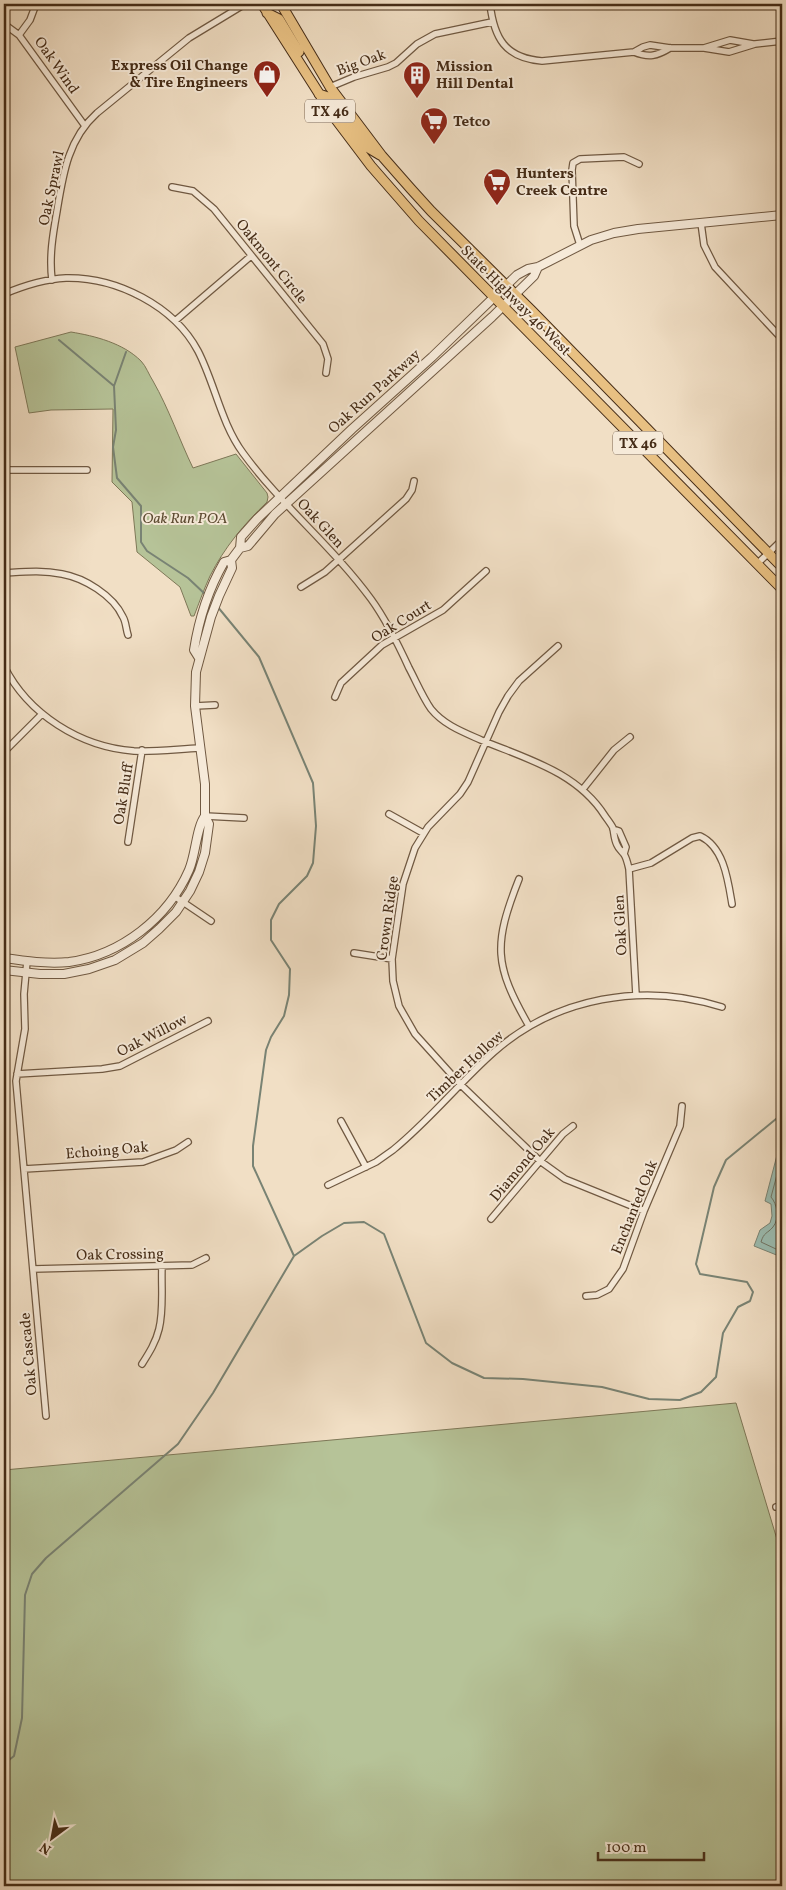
<svg xmlns="http://www.w3.org/2000/svg" width="786" height="1890" viewBox="0 0 786 1890" font-family="Vollkorn,serif">
  <style>
    .green { fill: #b6c398; stroke: #7e7858 }
    .water { fill: #9bbdb2; stroke: #798374 }
    .lines { fill: none; stroke-linecap: round; stroke-linejoin: round }
    .shore { stroke: #707464; stroke-width: 1 }
    .stream { stroke: #798374; stroke-width: 2 }
    .minor-casing { stroke: #705942; stroke-width: 8 }
    .tertiary-casing { stroke: #705942; stroke-width: 10 }
    .primary-casing { stroke: #452c17; stroke-width: 11 }
    .minor { stroke: #f6ead9; stroke-width: 5.5 }
    .tertiary { stroke: #f6ead9; stroke-width: 8 }
    .primary { stroke: #e8c082; stroke-width: 9 }
    .labels { text-anchor: middle; stroke-width: 4; stroke-linejoin: round; paint-order: stroke }
    .shield { fill: #f6ead9; stroke: #7a6551; stroke-width: 1 }
    .shield-label { font-size: 14px; font-weight: bold; fill: #452c17 }
    .street-label { font-size: 15px; fill: #452c17; stroke: #f6ead9 }
    .poi-label { font-size: 15px; font-weight: bold; fill: #452c17; stroke: #f6ead9; text-anchor: start }
    .park-label { font-size: 15px; font-style: italic; fill: #5c4a31; stroke: #f6ead9 }
  </style>
  <rect width="100%" height="100%" fill="#f1dfc5"/>
  <filter id="stains"><feTurbulence type="fractalNoise" baseFrequency=".004" numOctaves="4"/><feColorMatrix values="0 0 0 0 .2 0 0 0 0 .09 0 0 0 0 .02 0 0 0 .5 -.17"/></filter>
  <radialGradient id="worn" r=".72"><stop offset=".6" stop-color="#630" stop-opacity="0"/><stop offset="1" stop-color="#630" stop-opacity=".3"/></radialGradient>
  <!-- green -->
  <path class="green" d="M71,332C95,336 123,343 141,361C146,366 149,375 153,381C169,409 179,439 193,468L236,454L267,493L268,497L267,502C244,524 224,548 210,576C204,589 199,603 194,616H191L180,587L137,552L132,502L112,482L113,409L51,410L29,413L15,347Z
    M736,1403L782,1556V1886H4V1470Z"/>
  <!-- water -->
  <path class="water" d="M782,1136V1249L779,1256L754,1246L760,1230L770,1223L772,1216L771,1204L765,1201Z"/>
  <g class="lines">
    <!-- shore -->
    <path class="shore" d="M782,1156L771,1197C777,1204 780,1218 773,1227C767,1234 764,1232 761,1242L776,1249L782,1248"/>
    <!-- stream -->
    <path class="stream" d="M59,340L114,386
      M126,352L114,386L116,430L113,447L117,478L141,506V542L147,551L188,578L206,595
      M217,606L259,657L313,783L316,826L313,863L307,876L279,904L271,920V940L290,969L289,995L284,1016L271,1037L266,1050L253,1146V1166L294,1256
      M4,1764L14,1756L22,1718L25,1595L32,1574L46,1558L178,1444L213,1393L294,1256L322,1236L344,1223L364,1222L384,1234L426,1343L452,1363L484,1378L523,1379L602,1387L649,1399L680,1400L701,1392L716,1377L723,1333L738,1307L750,1301L753,1292L747,1282L700,1274L696,1264L714,1187L726,1160L782,1114"/>
    <!-- minor casing -->
    <g class="minor-casing">
      <path id="minor" d="M490,4C494,38 505,58 542,61L634,52C649,58 657,56 670,48
        M4,24L19,35L85,126
        M19,35L30,20L36,4
        M704,48L730,40L753,44
        M634,52L643,47L650,45L670,48H704L729,52L755,44L782,41
        M330,87L354,77L388,67L396,63L417,44L435,34L492,22
        M172,187L193,191L214,209L323,344L328,359L326,373
        M701,223L704,245L715,267L782,339
        M580,245L574,226L572,170L573,163L580,159L624,157L639,164
        M52,280C49,256 53,234 57,211C63,174 68,139 97,113L189,38L245,4
        M4,294C23,286 45,279 66,278C117,277 174,306 198,351C215,384 221,423 243,453C281,505 333,547 371,599C387,621 398,644 409,668C416,681 422,696 431,709C444,725 463,732 481,740C527,759 577,772 605,816C607,819 611,824 613,828C614,833 614,839 617,845C619,850 623,852 625,856C627,860 628,865 629,869L636,995
        M175,321L251,256
        M4,470H87
        M757,564L782,540
        M4,573C23,572 42,570 62,574C84,578 113,595 123,617C126,622 126,629 128,635
        M301,587L325,572L406,499L412,490L414,481
        M558,646L519,681L508,696L499,712L468,782L460,794L428,827L415,848L403,884L392,959L393,981L399,1006L415,1034L461,1085L540,1161L565,1179L644,1211
        M4,666C28,714 80,747 134,751C155,752 178,749 200,748
        M335,697L341,683L382,645L443,610L486,571
        M195,706L215,705
        M4,752L42,714
        M583,789L614,750L630,737
        M389,814L423,833
        M205,816L244,818
        M613,829L619,831L626,847L624,854
        M128,842L142,750
        M629,869L651,863L692,838L700,836C724,847 728,880 732,904
        M519,879C493,945 494,965 529,1026
        M174,896L211,921
        M354,953L392,959
        M27,961L24,994L25,1029L16,1081L46,1416
        M17,1074L102,1069L120,1066L208,1021
        M341,1121L366,1167
        M24,1169L143,1162L176,1150L188,1142
        M328,1185L376,1162L393,1150C430,1120 459,1083 494,1052C556,997 644,982 722,1007
        M491,1219L563,1134L573,1126
        M33,1269L192,1265L206,1258
        M586,1296L597,1295L609,1289L623,1269L644,1211L680,1126L682,1106
        M142,1364C149,1353 156,1342 159,1329C164,1309 161,1286 162,1266
        M776,1507L782,1506"/>
    </g>
    <!-- tertiary casing -->
    <g class="tertiary-casing">
      <path id="tertiary" d="M240,548L248,546L275,514L492,317L534,276L538,267
        M199,658L194,650C199,618 208,590 224,562L231,560
        M4,958C25,961 47,964 69,962C121,955 168,918 189,870C196,854 196,828 205,816
        M4,970L40,974H64L89,969L115,960L143,943L159,929L176,912L190,891L199,872L205,853L209,824L205,816V784L195,706L196,672L211,617L219,596L232,568L231,560L240,548L241,537L257,519L352,429L432,357L517,275L528,269L538,267L591,240L614,233L638,229L782,215"/>
    </g>
    <!-- primary casing -->
    <g class="primary-casing">
      <path id="primary" d="M262,4L334,117L371,166L419,221L782,589
        M281,4L330,87L382,156L411,189L431,211L532,311L782,567
        M267,13L279,19L299,52
        M319,94L331,98L365,146L380,155"/>
    </g>
    <!-- minor -->
    <use href="#minor" class="minor"/>
    <!-- tertiary -->
    <use href="#tertiary" class="tertiary"/>
    <!-- primary -->
    <use href="#primary" class="primary"/>
  </g>
  <!-- icons -->
  <defs>
    <g id="shop-pin" transform="scale(1.4375)"><path d="M0 17L-7.5 6A9.5 9.5 0 1 1 7.5 6Z" fill="#8f2418" stroke="#f6ead9"/><path d="M-5-2.5h2.3a2.7 3.5 0 0 1 5.4 0H5L5.5 6h-11ZM-1.5-2.5h3a1.5 2.3 0 0 0-3 0Z" fill="#fff"/></g>
    <g id="building-pin" transform="scale(1.4375)"><path d="M0 17L-7.5 6A9.5 9.5 0 1 1 7.5 6Z" fill="#8f2418" stroke="#f6ead9"/><path d="M-4-6H4V6H1V3H-1V6H-4ZM-2.5-4.3h1.7v1.8h-1.7ZM.8-4.3h1.7v1.8H.8ZM-2.5-1h1.7V.8h-1.7ZM.8-1h1.7V.8H.8Z" fill="#fff"/></g>
    <g id="supermarket-pin" transform="scale(1.4375)"><path d="M0 17L-7.5 6A9.5 9.5 0 1 1 7.5 6Z" fill="#8f2418" stroke="#f6ead9"/><path d="M-6-5.5h2.5l.6 2H6L4.5 2H-2.5L-4.4-4H-6ZM-1.5 3.2a1.3 1.3 0 1 0 .1 0ZM3 3.2a1.3 1.3 0 1 0 .1 0Z" fill="#fff"/></g>
  </defs>
  <g fill-rule="evenodd">
    <use href="#shop-pin" x="267" y="74"/>
    <use href="#building-pin" x="417" y="75"/>
    <use href="#supermarket-pin" x="434" y="121"/>
    <use href="#supermarket-pin" x="497" y="182"/>
  </g>
  <g class="labels">
    <!-- shield labels -->
    <g class="shield">
      <rect x="305" y="99.5" width="50" height="23" rx="4"/>
      <rect x="613" y="431.5" width="50" height="23" rx="4"/>
    </g>
    <g class="shield-label">
      <text x="330" y="116">TX 46</text>
      <text x="638" y="448">TX 46</text>
    </g>
    <!-- street labels -->
    <g class="street-label">
      <text transform="translate(361 62) rotate(-20)" y="5">Big Oak</text>
      <text transform="translate(57 65) rotate(55)" y="5">Oak Wind</text>
      <text transform="translate(51 188) rotate(-78)" y="5">Oak Sprawl</text>
      <text transform="translate(272 261) rotate(51)" y="5">Oakmont Circle</text>
      <text transform="translate(516 300) rotate(45)" y="5">State Highway 46 West</text>
      <text transform="translate(374 391) rotate(-42)" y="5">Oak Run Parkway</text>
      <text transform="translate(321 523) rotate(47)" y="5">Oak Glen</text>
      <text transform="translate(401 621) rotate(-32)" y="5">Oak Court</text>
      <text transform="translate(123 794) rotate(-81)" y="5">Oak Bluff</text>
      <text transform="translate(387 918) rotate(-82)" y="5">Crown Ridge</text>
      <text transform="translate(620 925) rotate(-93)" y="5">Oak Glen</text>
      <text transform="translate(152 1035) rotate(-27)" y="5">Oak Willow</text>
      <text transform="translate(465 1066) rotate(-43)" y="5">Timber Hollow</text>
      <text transform="translate(107 1150) rotate(-5)" y="5">Echoing Oak</text>
      <text transform="translate(522 1164) rotate(-50)" y="5">Diamond Oak</text>
      <text transform="translate(634 1207) rotate(-68)" y="5">Enchanted Oak</text>
      <text transform="translate(120 1254) rotate(-1)" y="5">Oak Crossing</text>
      <text transform="translate(28 1354) rotate(-95)" y="5">Oak Cascade</text>
    </g>
    <!-- poi labels -->
    <g class="poi-label">
      <text x="248" y="70" text-anchor="end">Express Oil Change<tspan x="248" dy="17">&amp; Tire Engineers</tspan></text>
      <text x="436" y="71">Mission<tspan x="436" dy="17">Hill Dental</tspan></text>
      <text x="453" y="126">Tetco</text>
      <text x="516" y="178">Hunters<tspan x="516" dy="17">Creek Centre</tspan></text>
    </g>
    <!-- park labels -->
    <g class="park-label">
      <text x="185" y="523">Oak Run POA</text>
    </g>
  </g>
  <!-- margin -->
  <rect width="786" height="1890" fill="none" stroke="#f1dfc5" stroke-width="20"/>
  <rect x="5" y="5" width="776" height="1880" fill="none" stroke="#452c17" stroke-width="2.5"/>
  <rect x="10" y="10" width="766" height="1870" fill="none" stroke="#452c17"/>
  <!-- north arrow -->
  <g transform="translate(52 1838) rotate(212)" stroke="#f6ead9" stroke-width="4" paint-order="stroke">
  <path d="M0-4L9 19L0 12L-9 19Z" fill="#452c17"/>
  <text y="-8" font-size="14" font-weight="bold" text-anchor="middle" fill="#452c17">N</text>
  </g>
  <!-- scale -->
  <path d="M598 1852v8h106v-8" fill="none" stroke="#452c17" stroke-width="2.5"/>
  <text x="606" y="1852" font-size="15" fill="#452c17" stroke="#f6ead9" stroke-width="4" paint-order="stroke">100 m</text>
  <rect width="100%" height="100%" filter="url(#stains)"/>
  <rect width="100%" height="100%" fill="url(#worn)"/>
</svg>
